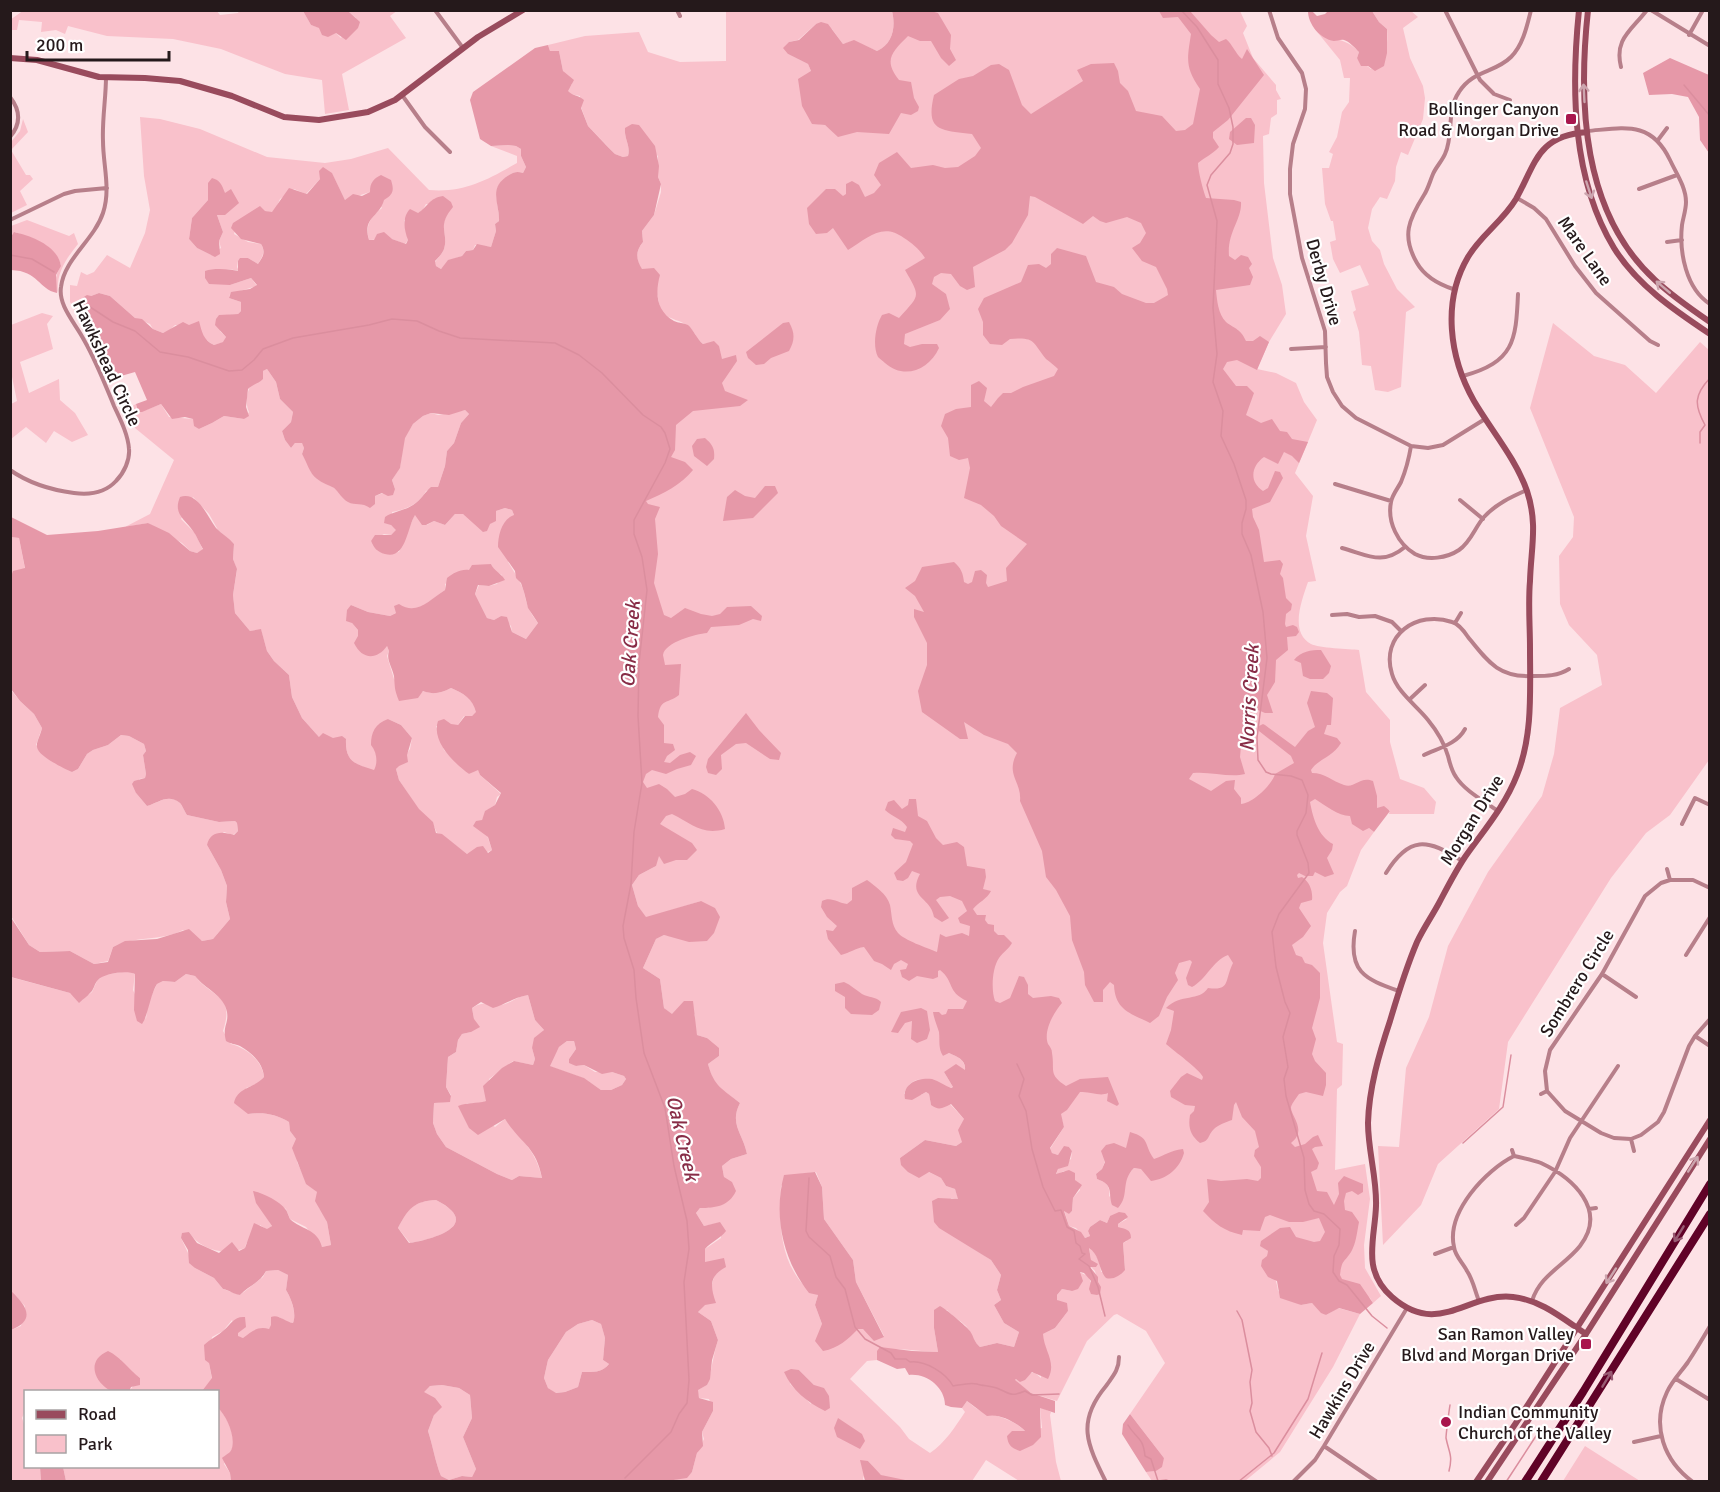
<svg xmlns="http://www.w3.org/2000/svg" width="1720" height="1492" viewBox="0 0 1720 1492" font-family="Signika,sans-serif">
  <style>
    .green { fill: #f9c1cb; fill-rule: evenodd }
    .forest { fill: #e698a8; fill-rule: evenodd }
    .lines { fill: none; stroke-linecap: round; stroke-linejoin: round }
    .stream { stroke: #db8e9e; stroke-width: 1.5 }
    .street { stroke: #b77f8a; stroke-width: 4 }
    .secondary { stroke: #994b5d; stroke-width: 6 }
    .highway { stroke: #600227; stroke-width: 8 }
    .oneway { stroke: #cca5ae }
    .oneway2 { stroke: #985b73 }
    .poi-dot { fill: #a9164d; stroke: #fff; stroke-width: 2 }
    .labels { text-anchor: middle; stroke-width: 4.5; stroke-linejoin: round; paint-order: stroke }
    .poi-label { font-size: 18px; fill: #25191b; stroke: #fff; text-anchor: end }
    .street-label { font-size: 18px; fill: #25191b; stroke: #fff }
    .water-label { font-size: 20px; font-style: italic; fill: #882d47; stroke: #fff }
  </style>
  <rect width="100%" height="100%" fill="#fde2e6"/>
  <!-- green -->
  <path class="green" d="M24,10H216L220,15L238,13L239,11H303L311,25L336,33L341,38L356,18L348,11L398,10L390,16L406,38L342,74L349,110L325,114L322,80L285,74L221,49L173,39L107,36L68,26L65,34L56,30L41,32L42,22L19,20L17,30H11L10,20Z
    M726,11H892C896,27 893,44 877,51L854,41L843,44L832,29L816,24L798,40L789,42L788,54L808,64L811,71L812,123L825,125L835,133L912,11H1240L1247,26L1243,33L1253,58L1276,85V90L1281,99L1277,100V114L1271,118L1269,134L1263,136L1264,183L1273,258L1282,285L1286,314L1269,342L1257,369L1276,373L1296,383L1304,402L1317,420L1295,473L1313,496L1306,536L1316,581L1308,582C1302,600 1289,632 1311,644C1318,648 1350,649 1359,650L1366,692L1390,720V742L1400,779L1424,788L1436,802L1434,814H1389L1390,810L1377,809V796L1369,828L1374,832L1361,850L1347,886L1340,892L1327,913L1323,943L1337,1042L1343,1044L1342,1085L1337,1089L1335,1170L1365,1164L1370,1199L1364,1245L1365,1268L1381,1296L1373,1303L1370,1298L1261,1246L1268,1251C1266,1264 1277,1277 1278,1291L1301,1305L1312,1303L1326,1315L1338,1308L1360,1314L1333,1367L1280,1452L1245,1481H1152L1146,1472L1156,1471L1164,1458L1130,1414L1165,1363L1146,1331L1117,1314L1114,1315L1087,1341L1057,1401L1031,1393L1014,1380L1034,1372L1041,1378L1043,1334L1055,1328L1068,1311L1057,1300V1295L1062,1289L1072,1291L1079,1272L1088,1276L1092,1285L1098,1282L1095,1271L1090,1266L1091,1260L1089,1247C1097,1253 1100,1263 1101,1272L1125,1270L1123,1243L1127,1241L1118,1227V1224L1127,1219L1110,1216L1107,1223L1100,1220L1090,1227L1088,1231L1090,1236L1085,1238L1076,1228L1069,1226L1064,1210L1069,1214L1072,1211L1073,1198L1080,1190L1075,1180L1064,1171L1056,1175L1058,1169L1071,1159L1072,1151L1069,1147L1058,1155L1052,1153L1050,1149L1064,1127L1062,1120L940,1043L943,1056L949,1053C958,1057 966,1060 965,1071L961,1069L944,1072L953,1087L950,1088C933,1081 913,1070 904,1094L921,1095L926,1092L929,1094L931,1105L950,1104L964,1119L962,1142L956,1146L925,1140L900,1158L941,1178L946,1186L955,1189L959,1200L951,1198L959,1239L991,1260L1001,1275L997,1290L1001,1300L994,1305L1004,1323L1019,1332L1014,1347L997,1343L980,1347C973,1341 972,1333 966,1326C960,1320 954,1318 947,1310H934V1328L938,1352C918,1352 896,1346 877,1351V1360L867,1361L850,1379L900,1427L909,1439L930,1453C945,1443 955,1427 965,1412L962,1408L967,1401C971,1404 975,1408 979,1410C995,1416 1012,1418 1025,1431L1007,1436L1042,1428L1040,1407L1051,1412L1050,1415L1056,1462L1061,1481H1019L986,1460L972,1481C950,1481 899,1486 881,1475C876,1472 872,1465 868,1461L863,1479L865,1481H667L687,1477L692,1472L697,1453L704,1439L702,1432L713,1411L709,1399L699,1398L697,1390L707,1385C712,1370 713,1355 718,1340L711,1321L698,1312C715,1295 708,1291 716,1272L705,1262V1249L721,1238L720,1223L704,1226L696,1213L700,1208H709L724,1177L722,1166L731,1159L747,1154C743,1134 729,1124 740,1103C721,1088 714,1089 708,1064L719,1056L707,1038L697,1035L694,1025L695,1015L684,1002L672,1015L664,1008L660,979L643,968L656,939L664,935L675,937L701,901L646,918L638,906L632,885L639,875L656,866L475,744L713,342L703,344C697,339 694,330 688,326C681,320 670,320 663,313C658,307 659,298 656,291C648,273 627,262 643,242L642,231L654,215L661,192V184L658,177V156L625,128C624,139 631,146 628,156L623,157L615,154L588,126L581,107L580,96L570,94L567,91L572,84L563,71L559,51H550L548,45L585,36L639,32L648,52L680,62L726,61ZM1105,1161L1140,1169L1134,1168L1109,1197C1110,1186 1108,1183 1097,1179L1096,1174L1102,1169ZM816,1172L822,1187L824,1219L853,1260L856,1282L884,1336L863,1329L822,1324L815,1305L818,1295C812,1291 804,1286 800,1281C779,1254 779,1218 781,1186L793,1175ZM799,1370L814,1385L811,1404L790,1384Z
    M1372,11H1411L1418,17L1403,28L1410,58L1423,86L1425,98L1423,119L1408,155L1401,152L1396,167L1395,181L1387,199L1380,197L1372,209L1368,228L1372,241L1380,250L1384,264L1397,289L1415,307L1406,312L1401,387L1388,392L1375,390L1371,366L1362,365L1359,332L1353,312L1356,310L1351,291L1369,285L1360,265L1340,273L1333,259L1330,242L1336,240L1333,221H1331L1325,204L1322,168H1329L1333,154L1329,152L1337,137L1342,112L1349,102L1350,78H1344L1340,60L1314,28C1328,40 1346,37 1359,52L1357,58L1371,69C1386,54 1388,51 1387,29L1379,22Z
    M140,117L160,119L200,129L267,157L325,163L351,159L388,148L429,190C464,193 487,180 517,163V156L491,146L508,145L516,146L521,149V156L526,167L523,173C517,171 514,172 509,175C488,188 500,204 499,221L495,224L496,231L491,247L475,245L473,250L466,251L462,256L448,261L441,269L436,266L435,262C438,258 442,254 444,249C449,233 436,227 452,207L426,204L422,211L404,220L408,240L405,244L392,239L369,240C365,225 370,218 382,208L370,192L345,200L332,174L320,179L306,194L294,189L280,199L276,208L272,213L265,211L238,220L234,234L248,242L261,244C266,252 262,257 258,264L248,258L238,261L237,267L239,271L229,269L221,271L230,285L251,278L257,286L230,294L229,298L241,302V311L238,314L227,315L220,331L226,337L224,342L214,345C196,335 201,326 175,325L170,330L163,333L153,329L150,324L135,318L110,296L99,293L91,296L80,304L81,312L87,318L90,333C103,340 102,358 116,365L111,374L114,378L110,379L97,349L70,302V285L77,286L81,272L87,275L94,272L107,255L130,268L145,233L150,210L144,176ZM210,192L225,193L217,215L223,232L219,241L221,248L211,255L197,248L189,239L192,218L208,200Z
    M23,119L28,132L11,150L26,175H30L33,179L20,191L27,205L11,213V142L20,131Z
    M27,220L69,236L74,233L78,244C66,259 56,273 58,293C53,284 56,274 61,265C54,244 34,239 15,232L11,237V226Z
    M42,313L53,316L47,324L53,349L20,362L29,393L59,379L60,400L75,413L88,435L72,442L54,431L46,443L26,427L11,439V404L17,401L11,372V325Z
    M1553,323L1594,356L1625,365L1656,393L1700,342L1709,350V760L1670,815L1646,833L1611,878L1508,1042L1499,1109L1438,1164L1421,1205L1383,1245L1378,1146L1399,1147L1406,1068L1429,1017L1448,946L1488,872L1542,796L1554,754L1560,708L1602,685L1597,655L1569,625L1560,604L1559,556L1573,537L1574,517L1530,408Z
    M267,369L276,382L280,399L293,412L291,422L282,431L285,440L291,448L295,443L302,442L304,448L302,454L309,464L311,472L317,479L334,488L351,503L375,504V496L395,489L392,480L400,467L404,438L413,424L423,416L431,413L438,415L465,410L469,414L461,423L454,443L447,451L445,466L438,487L426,491C418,505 407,509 392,512L391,525L397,530L391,535L384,534L371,541C377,555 385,554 399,552L415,514L427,525L434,521L445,525L455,514H463L490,524L496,511L505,508L512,510L514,515L508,562C512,568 523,586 524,592C526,604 530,613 538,623L526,639L512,632L511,626L501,616L494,620L487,618L475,594L479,585L489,586L497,584L502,575L494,571L491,564L469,570L445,584V590L423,606L415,609L405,608L390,616L368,612L351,605L352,623L358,630V636L387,646L389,651L387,656L394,679L420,693L424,691C434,695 441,693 451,688C463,693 473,699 477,712L472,716H464L458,725L436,726L444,750L469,774L478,769L480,775L501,794L497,797L495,805L486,811L482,820L492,850C484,855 476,851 467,854L442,835L437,833L432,822L419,810L399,780L396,769L410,749L412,738L401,725L388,719L375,750L378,764L374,771C355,764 345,762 346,739L319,737L302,718L292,697L289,675L274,661L267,651L261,630L250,631L235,613L233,595L237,570L233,559L234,544L218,530L209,514L193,497L181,519L195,533L203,550L197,553L190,551L182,543L148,523L125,527L150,514L174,460L135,428L127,409L136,404L137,410H146L161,404L169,417L193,419L199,429L212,423L224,416L244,419L249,412C242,397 252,375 267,369Z
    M11,537L19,538L25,569L11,577L13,587L11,599Z
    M10,689L20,701L34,714L42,728L36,745L56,763L72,772L78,769L87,754L93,750L108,745L121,735L129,736L144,744L146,751L143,755L146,774L145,778L139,779L136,793L147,806C158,803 169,793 180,803C182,805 185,812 187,815L219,822L235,821L237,823L238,831L233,835L224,832L207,845L221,870L227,886L226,902L230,919L213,939L202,941L183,930C160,942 135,935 113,947L108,961L94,964L70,951L40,952L29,945L11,916Z
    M128,971L135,974L133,990L146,1019L148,1002L157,984L163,981L175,982L186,974L195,976C213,999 235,994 223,1031L231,1044C246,1048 262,1060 264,1077L259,1083L246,1088L248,1114C264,1112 275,1114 289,1122L290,1131L296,1139L297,1162L304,1177L317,1192L319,1208L324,1213L327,1222L331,1245L322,1247L306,1227L290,1219L286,1209L268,1197L263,1212L272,1226L267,1230L260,1225L246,1244L245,1248C225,1256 200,1250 189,1232L181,1238L195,1268L214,1278L223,1289L240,1295L263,1277L266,1271L278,1270L288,1275L286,1290C291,1298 297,1314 293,1323L287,1322L279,1317L269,1329L243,1338L238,1337V1333L232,1320L223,1331L212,1337L209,1363L212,1379L202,1391H129L140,1378L128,1369L120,1359L105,1386L111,1391L26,1392L25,1411L22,1418L25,1427L26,1466L40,1467L41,1481H11V1330L21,1326L25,1306L10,1291V977L70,993L82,1000L92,992L97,981L104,975Z
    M528,995L535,1020L544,1030L532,1048L535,1059L533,1065L513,1061L489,1079L486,1101L476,1105L466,1103L495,1127L505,1119C522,1140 536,1151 542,1178L519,1176L512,1180L497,1174L446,1147L437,1134L433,1123L434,1103L450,1101L451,1095L446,1087L448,1057L456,1052L458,1040L462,1034L471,1032L474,1019L472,1008C488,998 491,1008 505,1004C514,1001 518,996 528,995Z
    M567,1041H574L576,1049L569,1059L576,1066L584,1065L595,1072H612L624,1076L626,1079L622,1085L611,1090H601L583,1078L549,1066L559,1047Z
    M436,1200C483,1224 436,1239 410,1243L398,1228C408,1209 413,1201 436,1200Z
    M592,1320L601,1324L605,1338L603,1360L609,1364C602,1373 593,1372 582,1372L578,1387L565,1392L555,1393L548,1388L544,1378L548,1360L566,1332L578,1324Z
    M442,1385L459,1388L470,1395L472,1418L463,1437L476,1469L472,1477L462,1476L449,1480L441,1476C435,1461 433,1446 428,1431L434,1415L423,1392L430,1386Z
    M218,1408C226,1415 235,1434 233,1445C232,1451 227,1459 224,1464L230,1473L231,1481H66L63,1467L218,1466Z
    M1585,1446L1640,1481H1563Z"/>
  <!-- forest -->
  <path class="forest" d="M303,11H348L360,22L358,28L346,40L336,33L328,37L322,35L319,28L311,25Z
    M892,11L927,10L938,13L951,35L950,49L956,60L949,66L941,58L931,41H920L908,36C892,52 883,60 899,80L911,82L914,98L919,107L918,111L911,115L901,113L889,134L857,132L838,137L825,125L812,124L802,106L798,79L811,71L808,64L788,54L783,48L789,42L799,40L816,24L821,22L828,24L843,44L854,40L877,51C893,44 896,27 892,11Z
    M1159,11H1190L1211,35L1219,42L1226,39C1233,45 1235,53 1242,59L1247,49L1264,75L1228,120L1213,132V138L1219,147C1213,154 1205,157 1198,163C1198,171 1203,190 1206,198L1234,200L1241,202C1242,220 1227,232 1229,256L1235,260L1241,255L1248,257L1252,264L1249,268L1253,277L1250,285L1216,290C1217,300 1218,314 1226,322C1236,330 1240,328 1246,341H1253L1260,336L1269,342L1257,370L1237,360L1227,362L1223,369L1236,386H1247L1254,393L1246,415L1261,423L1272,419L1280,431L1287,432L1292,439L1308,442L1299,463L1292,456L1284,452L1278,464L1264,457C1251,466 1249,482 1263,491L1268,488L1275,471L1280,472L1283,478L1270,502L1252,509L1253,517L1259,530L1264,562L1280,560L1283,564L1280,574L1283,578L1286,598L1292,604L1291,610L1286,614L1285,624L1286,627L1293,625L1297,627L1299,632L1296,636L1287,637L1288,650L1276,660L1275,682L1267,695L1273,713H1265L1251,707L1243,715L1245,736L1241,746L1240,757L1245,774C1230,778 1209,771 1193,773L1189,779L1211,791L1226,781L1235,780L1234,789L1241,798V804C1252,804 1272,785 1275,774L1294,763L1291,756L1259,731V726L1263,724L1265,725L1295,747L1308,731L1315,727L1307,703L1311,691L1327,693L1333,698L1331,725H1327L1324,734L1337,738L1341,743C1333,757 1318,759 1311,770L1312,773C1325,773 1332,781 1344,785C1355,789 1359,776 1373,781L1377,796V808L1384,806L1390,811L1374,832L1369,828L1363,831L1352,824L1350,816C1338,816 1325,805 1315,799L1310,802C1313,818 1318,836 1333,844L1332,850L1327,858L1334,874L1325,877L1315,872L1313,876H1305L1299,873L1297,875L1298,878L1302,877C1310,882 1313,892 1312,900L1301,903L1299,908L1311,926L1303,937L1292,945L1296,955L1302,957L1305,963L1312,965L1320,973V998L1312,1028L1316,1039L1312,1054L1315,1061L1326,1073V1085L1323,1096L1306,1092L1299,1094C1297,1097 1292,1103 1291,1107C1290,1115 1308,1130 1291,1143L1295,1147L1305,1144L1313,1137L1318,1135L1323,1146L1315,1147L1312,1149L1319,1163L1317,1169L1311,1172L1317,1191L1327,1192L1334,1205L1339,1194L1338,1183L1344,1176L1363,1184V1192L1358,1195L1352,1191L1346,1193L1344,1201L1345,1210L1352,1212L1359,1222C1357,1232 1356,1244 1351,1252C1344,1263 1342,1259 1340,1275L1342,1279L1360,1284L1373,1303L1360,1314L1339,1308L1326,1315L1321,1313L1312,1303L1301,1305L1280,1298L1277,1281L1268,1277L1261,1266L1262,1260L1267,1256L1268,1251L1260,1246L1261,1241L1280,1228L1290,1227L1296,1237L1314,1242L1320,1241L1325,1232L1319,1218L1303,1222H1289L1270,1215L1265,1217L1260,1231L1243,1230L1242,1235C1224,1231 1215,1224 1203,1211L1209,1202L1207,1179L1221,1181L1247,1179L1258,1181L1261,1178V1167L1254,1156L1255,1150L1259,1147L1255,1131L1242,1117L1236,1102L1234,1105L1232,1120C1226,1122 1218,1125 1214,1129C1207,1136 1210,1141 1200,1143C1190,1135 1188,1127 1190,1115L1194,1111L1195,1106L1185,1105L1171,1097L1170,1091L1181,1077L1187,1073L1202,1080L1203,1077C1198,1068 1175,1052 1166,1044L1171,1030L1174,1011L1166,1008C1181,993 1199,1002 1208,988C1231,991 1224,981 1233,963L1228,955C1212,961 1207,979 1192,987L1188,985L1186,978L1192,962L1190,960L1179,963L1175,973L1178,980L1167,997L1159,1016L1150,1023C1130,1013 1115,1010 1114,985L1110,982L1103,990V1002H1094L1085,985L1084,972L1072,940L1070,916L1056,890L1046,877L1042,851L1020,801C1022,782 1005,775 1017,753L1008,744L984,735L964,722L968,739H960L922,712L918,691L927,665V643L914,617V609L924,612L915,596L905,588L915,581L922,567L954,562C961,568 963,573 964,582L968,584L972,582L975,571L981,570L987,575L986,583L988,587L1007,581L1006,568L1027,544L1001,526L994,516L981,505L964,498L970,468L968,458L959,460L950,456L948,438L941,426L945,414L956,409L971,407V385L979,381L987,388L984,401L991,407L998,398L1003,393H1011L1023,387L1054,376L1058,369C1054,365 1050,362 1046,359C1032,342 1036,337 1010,339L1002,345L990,344L983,335V322L978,309L984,298L1021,282L1028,265L1039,264L1046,268L1051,264V254L1057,248L1086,256L1096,282L1114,287L1122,294L1146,303H1154L1168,295L1167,289L1156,267L1142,261L1132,248L1140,243L1146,233L1141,223L1127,217L1106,223L1100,221L1093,216L1083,224L1035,197L1030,196L1028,215L1012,243L1005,250L973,267L975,287L967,290L960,286L951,274L941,273L934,277L932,284L946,294L950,309L940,320L905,334L904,344L910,347L922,344H937L939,348C929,370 904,380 885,363C885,363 878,357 878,357C872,345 876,325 882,315L889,313L899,318C920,294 921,298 905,270L925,258C920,250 912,243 904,238C882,222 868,238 848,250L833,228L827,233L816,234L809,224L807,208L826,189H835L843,196L846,194V184L852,181L859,185L865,197L874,193L881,185L874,175L879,163L897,152L911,168L933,165L945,168L958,167L975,156L981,148L972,134C941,130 925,132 934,95L959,79L973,76L991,65L999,64L1009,70L1022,105L1031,114L1083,81L1077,70L1091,64L1114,63L1118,71L1120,83L1128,91L1136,111L1162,116L1176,131L1185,130L1193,124L1200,89C1185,67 1187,60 1191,34L1178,17L1163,18Z
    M1308,11H1312L1317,16L1325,14L1328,11H1372L1379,22L1387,29V53L1384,66L1375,71L1368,66H1361L1357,58L1359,52C1355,48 1349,41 1344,40C1341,39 1337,41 1334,41C1320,39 1308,24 1308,11Z
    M548,45L550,51H559L563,71L574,80L568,91C572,96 579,95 584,100L581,108L588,126L606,145L615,154L623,157L628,156C631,146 624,139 625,128L632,124L639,125L655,146L659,166L658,177L661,184L654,215L642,231L643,242C635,252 636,259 642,269L654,268L660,275C655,293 656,311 674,321C678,323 684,323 688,325C693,329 697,339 703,344L714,341L719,346L722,359L736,355L737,361L722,383L725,391L748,400L740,406L693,411L676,425L675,450L671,457L685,462L693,470C681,485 664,493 646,501L648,504L660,507L655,519L658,554L654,583L664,615L671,618L685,608L701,614L712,616L720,614L727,607L751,606L762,616L761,621L753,619L739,625L711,627L707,633C696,634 665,642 663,655C663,655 665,664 665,665L681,664L679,695C668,704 660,698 658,717L664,725V743L673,744L675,750L667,756L664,762L670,763L680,755L690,752L696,756L691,765L677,769L666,774L652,770L646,774L643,782L647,788L659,784L667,789L675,797L685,794L692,789C709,793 724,811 725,829C702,836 691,823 672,814L666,816L660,824L692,843L697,850L687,860H676L664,864L659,856L656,866L639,875L632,885L638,906L646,917L701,901L715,908L720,917L714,933L707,941L689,942L664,935L656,939L643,968L660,979L664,1008L672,1014L684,1001H693L697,1035L707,1038L719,1048V1056L708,1064C714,1087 723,1089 740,1103C729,1124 743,1134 747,1154L731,1159L722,1166L724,1177L732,1182L736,1191C729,1206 716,1208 700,1208L696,1213L704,1226L720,1222L726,1231C720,1239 712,1241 705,1249V1262L724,1258L726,1267C709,1276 710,1286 716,1303L705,1305L698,1312L711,1321L718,1340L712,1360L710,1379L707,1385L698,1390L699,1398L713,1402V1411L702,1432L703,1446L697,1453L692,1472L687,1478L667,1481H231L230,1473L222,1458C223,1457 229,1453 230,1452C238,1441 227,1416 218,1408V1392L202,1391L212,1378L209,1363L205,1360L204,1345C210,1339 218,1336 224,1330C231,1324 234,1316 245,1317L246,1327L238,1333V1336L243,1338C252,1331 258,1326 269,1329L271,1325V1317C279,1314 285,1322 293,1323C297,1313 291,1298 286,1290L288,1275L278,1270L266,1271C260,1283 248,1286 240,1295C233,1294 229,1290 223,1289L214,1278L195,1268L189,1263L188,1250L181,1238L182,1233L189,1232L197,1243L219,1253L232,1242L239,1251L245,1248L254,1223L267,1229L272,1226L256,1203L253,1191C263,1193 280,1201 286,1210C287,1211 289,1217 290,1219C301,1230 317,1228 322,1247L331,1245L327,1222L315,1201L317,1192L306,1184L292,1148L296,1139L290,1131L289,1122C275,1114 264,1112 248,1114L234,1103C237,1087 255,1088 264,1077C263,1063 252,1053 240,1046C235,1044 231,1044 226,1041C222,1026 229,1024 227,1012C224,995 205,989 195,976L186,974L175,982L163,981L157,984C150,995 148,1016 142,1024L137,1021L134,1010L135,974C128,970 104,973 98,980C94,984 94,990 90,993C87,997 83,999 79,1003L70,993L11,977L10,916L29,945L40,952L70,951L94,964L108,962L113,947L125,941L157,939L189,929L202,941L213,939L230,919L226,902L227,886L221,870L207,845C210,831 222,831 234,835L238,831L237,823L235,821L219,822L187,815C185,812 182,805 180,803C168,793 158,803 147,806L136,793L132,784L134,781L145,778L146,774L143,755L146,751L144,744L129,736L121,735L108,745L93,750L87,754L78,769L72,772C63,768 38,756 37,747C36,742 41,734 42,728L34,714L20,701L11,689L10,599C14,589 9,580 13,571L25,568L19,538L11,537V517L47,535L98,531L148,523L169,533L190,551L197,553L203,549C199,543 197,536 193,531C184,518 173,514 180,497C198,491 207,516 216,528C222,534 229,538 234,544L233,559L237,569L233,595L235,613L250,631L261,629L267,651L274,661L289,675L292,697L302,718L319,737L323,733L333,738L342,736L346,739C345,762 355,764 374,770C378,763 377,752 371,745C371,732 375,724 388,719L401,725L412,738L407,755L408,762L399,766L396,769L399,780L419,809L433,822L436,833L442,834L467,854L477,847L483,846L488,853L492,850L488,837L473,826L476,821L482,820L485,811L495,805L501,793L480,775L478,770L469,774C454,763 431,741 438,721L444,719L451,724L458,725L465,716H472L476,712C473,699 463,693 451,688C441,693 434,695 423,691L418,698L399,701C394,689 395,687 394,676C392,666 386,660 389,651L387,646C377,660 362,660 354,643L358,636V630L352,623L346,621L347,610L351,605L368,612L390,616L396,613L394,606L399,604C417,616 429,600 445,590L447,578C454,573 460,569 469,570L472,565L491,564C494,571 501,573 505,580L489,586L478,585L475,594L487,618L494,620L501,616L507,617L512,632L526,639L538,623L528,608L524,592L521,583L516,578L515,571L498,547C498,535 502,519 514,515L512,510L505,508L496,511V521L490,524L487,531L483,532L463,514H455L445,525L434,521L426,525H422L415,515C407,528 406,560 385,554C377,552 374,548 371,541L375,535H391L396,530L391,525L384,523L385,517C394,511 404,511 413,505C421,500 424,493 431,487H438L445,466L447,451L454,443L461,423L469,414L465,410L449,415L431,413L423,416L413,424L405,438L400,468L392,480L395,489L393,495L388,496L382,493L375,496V504L370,508C362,502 355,506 348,502C342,499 339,492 334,488C329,485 322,483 317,479C309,473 307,462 302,454L304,448L302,443H295L291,448L285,440L282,431L291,422L293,412L280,399L276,382L267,369L263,371V379C258,384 253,384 248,389L246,407L249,416L244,419L224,416L212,423L199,429L194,426L193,419L185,417L172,419L161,404L142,412H138L136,404L147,400L135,372L114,378L111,371L115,365C103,360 104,344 95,335C92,333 89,331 87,328L89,324L81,312C79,305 80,298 87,295L91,296L99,293L110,296L135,318L142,319L153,329L163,333L183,322L189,325L199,321C202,332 203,340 214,345L223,342L226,337L215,325L216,319L219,315L238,314L241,311V302L229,298L231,292L250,289L257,285L251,278L230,285L209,284L205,278V271C214,268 229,269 238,271V261L240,258H248L258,264C263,257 266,252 261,244L241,239L231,228L233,223L260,206L265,211L272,212L289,188L307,194L320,179L319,171L323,167L332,173L345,200L353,194L362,196L370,192C370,183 373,179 381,175L391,180C394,190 394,194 384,200C379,218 362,217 369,240H374L377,234L384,232L392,239L406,244L408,240C404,230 402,217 410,209L418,213C428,207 429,198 443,196L451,202L453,207C436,227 449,233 444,249C442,254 438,258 435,261L436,266L441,269L448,260L462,256L466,251L473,250L477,244L491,247L496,231L495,224L499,221C500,204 487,188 509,175C514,172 517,171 523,173L526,167L521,156V149L516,146L508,145L491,146L480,139L470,100L473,92L535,48ZM528,995L535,1020L544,1030L534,1038L532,1048L535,1059L533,1065L514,1061L502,1068L483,1086L486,1101C476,1104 468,1102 458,1106L469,1128L478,1135L505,1119C521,1144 536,1146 542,1178L519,1176L512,1180L497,1174L446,1147L437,1134L433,1123L434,1103L450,1102L451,1096L446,1087L448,1057L456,1052L458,1040L462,1034L471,1032L480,1027L474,1019L472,1008L481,1002L493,1008C506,1004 515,997 528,995ZM567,1041H574L576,1049L569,1059V1063L576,1066L584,1065L602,1074L612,1072L624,1076L626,1079L622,1085L611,1090H601L584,1078L550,1066L559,1047ZM436,1200C483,1224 436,1239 409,1243L398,1228C408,1209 414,1201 436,1200ZM592,1320L601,1324L605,1338L603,1360L609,1364C602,1373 593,1372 582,1372L578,1387L565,1392L556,1393L548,1388L544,1378L548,1360L566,1332L578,1324ZM442,1385L459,1388L470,1395L472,1418L463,1437L476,1469L472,1477L462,1476L449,1480L441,1476C435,1461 433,1446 428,1431L434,1415L442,1407L435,1398L424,1392L430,1386Z
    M1670,58L1709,75V153L1700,140L1699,117L1688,97L1672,94L1649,95L1643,73Z
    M1246,118H1251L1255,125L1254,143L1237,145L1229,139L1230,132Z
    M212,178C220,180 222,185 225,193L231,189L239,203L225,215H217L223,232L219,241L220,254L215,257L197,248L189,239L192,218L208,200V183Z
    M14,232C32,236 58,246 61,266L56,275L57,293C38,289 39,271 11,270V237Z
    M789,322C795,333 795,340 789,351L771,358L764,364L756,365L748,358L746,352L783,323Z
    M705,438C713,445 715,449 714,459L707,466L694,456L692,446L697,439Z
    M765,486H775L778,493L753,518L723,521L727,497L735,490L745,496L755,498Z
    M1321,650L1331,666L1329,673L1323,679H1310L1303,676L1301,663L1294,660C1301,651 1311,650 1321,650Z
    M746,713L759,730L781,753L779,760L770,759L746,743L736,744L721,755L722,769L716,775L708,773L706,767L708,759Z
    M909,799H916L918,816L927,821L936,838L943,845L957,842L964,847L967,866L985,869L986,877L983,889L991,891C987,899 979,902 973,909L977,915H986L985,920L988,924L994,925V931L998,935H1004L1012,943C1009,949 1003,952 999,958C992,968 991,990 995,1001L1000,1003L1010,998L1019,976L1024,977L1028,985V994L1033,998L1051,996L1059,998L1062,1003C1054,1012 1043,1031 1048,1044C1050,1047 1052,1049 1052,1053C1055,1071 1048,1074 1066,1086L1080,1079L1108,1077L1119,1104L1117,1106L1107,1101L1108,1093C1099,1097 1091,1091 1080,1092L1067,1110L1061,1114L1064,1127L1050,1148L1052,1153L1058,1155L1064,1146L1069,1147L1072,1151L1068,1166L1058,1169L1056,1174L1069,1170L1075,1173V1180L1082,1185L1073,1198L1072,1211L1069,1214L1064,1211L1069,1226L1081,1232L1085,1238L1090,1236L1088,1231L1090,1227L1100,1220L1107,1223L1110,1216L1119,1212L1125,1213L1128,1217L1118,1224V1227C1125,1229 1131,1229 1131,1238L1123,1243L1125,1270C1120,1276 1113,1280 1106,1278C1098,1269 1100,1255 1089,1248L1091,1260L1098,1264L1096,1267H1090L1098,1277V1282L1101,1287L1100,1294L1097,1295L1091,1294L1089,1289L1091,1281L1084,1273L1080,1272L1083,1281L1078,1289L1072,1291L1062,1289L1057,1295V1300L1067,1303L1068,1311L1055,1328L1043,1334C1044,1351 1057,1362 1048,1379L1032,1372L1025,1380L1020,1382L1016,1379L1015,1380L1031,1393L1055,1401V1413L1040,1408L1041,1437L1033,1445L1020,1451C1012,1448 1008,1446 1007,1436L1012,1431H1025C1016,1422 999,1413 987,1416L967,1401L962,1408L951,1407L945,1405C945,1387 926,1373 909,1375L905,1368L897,1369L877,1360V1351L880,1347L912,1351L938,1352L934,1328V1310L940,1306C946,1309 966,1326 970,1331C974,1337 974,1342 980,1347L997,1343L1014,1347L1019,1332L1004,1323L994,1305L1001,1300L997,1290L1001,1275L991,1260L939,1228L934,1222L932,1201L938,1198L958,1199L955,1189L946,1186L941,1178L929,1172L919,1178L908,1172L901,1165L900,1158L925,1140L956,1146L962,1142L958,1130L964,1119L951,1104C943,1108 939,1111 931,1105L929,1094L926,1092L912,1100L905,1099C902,1083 919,1077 932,1079C939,1081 945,1086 951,1088L953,1087L944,1072L956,1064L965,1070C966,1060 958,1057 949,1053L943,1056C938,1048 940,1041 939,1032C937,1025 934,1019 933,1012H939L942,1015L946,1014L948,1009H963L967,1001C946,991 955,982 940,970L938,971V977L933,979L917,976L909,981L902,977L900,970L906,969L908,964L901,960L894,964L891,970L882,964L874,961L864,947C855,948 850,953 841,955L828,939L826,930L833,931L837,926L827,917L821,907L822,901C831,896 838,903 847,904L852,900V888L867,880C875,886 887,894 890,905C892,914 891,925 898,933C904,940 927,948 937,952L940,934L946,937L962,933L969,936L970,926L960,923L958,918L967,911L962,901L950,896L940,897L936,900L949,918L942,922L934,917C931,897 907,898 920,874L912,871L908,878L903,881L897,880L894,873L906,862L913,844L910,841L895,839L891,835L893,828L905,832L907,827C901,818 892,817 885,810L888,802L894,800L902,809L908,805Z
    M844,982C851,985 856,990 862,994C869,998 875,996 881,1002L879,1010L872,1015L851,1014L845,1008V997L835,991V984Z
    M921,1008L927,1011L930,1030L927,1039L917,1043L911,1039L912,1021L905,1023L898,1033L891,1032L901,1012Z
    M1130,1132C1151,1138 1143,1144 1154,1159C1166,1155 1169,1151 1183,1149L1184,1153C1180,1168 1167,1179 1151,1181L1141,1169L1134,1168C1120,1182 1130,1195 1118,1208L1112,1205C1108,1192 1114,1185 1097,1179L1096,1174L1102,1169L1105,1162L1101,1151L1106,1145L1114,1143L1126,1148Z
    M815,1172L822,1187L824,1219L853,1260L856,1282L884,1337L874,1341L863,1329H858C847,1340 839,1348 823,1351L815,1341L822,1324L815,1305L818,1295L809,1293C783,1260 773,1216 784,1175Z
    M11,1291C27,1306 36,1320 11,1330Z
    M108,1351C121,1357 129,1370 140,1378V1385L131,1387L129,1392C123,1392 114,1393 109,1390C93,1380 87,1360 108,1351Z
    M791,1369L799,1370L814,1385L824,1388L829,1396L830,1408L825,1411C807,1402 792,1390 784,1372Z
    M1130,1414L1164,1458L1162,1467L1156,1471L1146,1472L1122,1434L1123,1424Z
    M838,1418L862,1434L865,1441L860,1449L837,1437L834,1428Z
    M860,1460L868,1461L881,1475L910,1481H865Z
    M40,1467H63L66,1481H41Z"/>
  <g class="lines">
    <!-- stream -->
    <path class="stream" d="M1181,10L1197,27L1218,60V84L1229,108L1233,127V144L1230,153L1211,175L1207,185L1217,221L1213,308L1217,354L1213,382L1223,411L1221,436L1234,464L1246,500V509L1242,523V534L1251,555L1263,612L1267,658L1257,738L1258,760L1266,772L1271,774L1291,776L1302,780L1308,795L1306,813L1297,831V835L1308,863L1309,873L1279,914L1272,932L1276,967L1285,1002L1290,1013L1283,1037L1288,1067L1284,1079L1286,1096L1304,1158L1305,1190L1309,1204L1314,1211L1324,1214L1340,1229L1339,1245L1334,1256L1333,1272L1339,1281L1347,1285L1372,1316L1387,1328
      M1684,85L1710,116
      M10,255L32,259L54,272
      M87,305L113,322L135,331L160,352L188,357L229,371L242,370L254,360L263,349L293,338L369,325L392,319L417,321L439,331L460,338L555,343L579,355L602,373L643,415L661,427L665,433L670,449L665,463L634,520V534L642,557L647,590L639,663L638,716L642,783L634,832L631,884L623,926L624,938L634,970L636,998L644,1053L665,1108L674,1166L687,1221L689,1249L684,1282L689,1380L687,1403L679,1414L671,1432L625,1478
      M1700,443V432L1705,425C1694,405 1694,395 1710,378
      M1017,1064L1024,1079L1019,1096L1026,1111L1032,1149L1043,1187L1055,1211L1061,1210L1067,1227L1074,1231L1076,1243L1080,1246L1082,1253L1085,1254L1079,1259L1089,1266L1098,1287L1105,1316
      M1463,1143L1503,1107L1511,1055
      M809,1178L806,1231L809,1237L830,1256L836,1277L845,1289L855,1327L865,1339L891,1353L895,1359H906L910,1362C925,1360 946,1373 953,1386C960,1385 970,1382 977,1384C983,1386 992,1386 999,1389C1011,1394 1010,1397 1025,1391L1032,1395L1059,1394
      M1237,1311L1242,1320L1252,1370L1250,1382L1252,1403L1250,1411L1256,1432L1269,1448L1272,1456
      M1128,1425C1136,1439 1143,1436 1145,1456L1151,1459L1158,1481L1166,1480L1172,1482
      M1449,1471C1453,1455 1449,1453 1446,1438C1446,1434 1449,1411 1450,1405
      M610,1482L615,1481
      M1238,1482L1274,1453L1308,1399L1322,1353
      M1506,1482L1536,1436"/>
    <!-- street -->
    <path class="street" d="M435,10L463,48
      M677,10L680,16
      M1269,10L1278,38L1302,73L1306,89L1305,109L1293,144L1290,169V194L1302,258L1325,331L1326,363L1327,377L1333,392L1342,406L1356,418L1411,446L1428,448L1443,445L1485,419
      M1445,10L1480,80L1494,94L1510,100
      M1651,10L1710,46
      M1689,35L1703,10
      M1621,67C1614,39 1631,31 1647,10
      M402,95L425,127L450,152
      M10,97C21,111 21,124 10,137
      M1587,131C1624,128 1651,120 1670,160C1676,173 1686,187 1686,202C1686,210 1683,218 1682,225C1679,252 1686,289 1710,304
      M1658,140L1667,128
      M1639,189L1677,175
      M1517,198L1534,208L1546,219L1575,266L1596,293L1650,341L1658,345
      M10,220L64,194L75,191L107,188
      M1667,242L1682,240
      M1453,289C1438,284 1425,277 1417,263C1401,236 1409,219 1424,195C1428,189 1430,181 1433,174C1436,167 1442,161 1445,154C1454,135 1446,111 1459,92C1473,70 1495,73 1511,57C1523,45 1527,26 1531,10
      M1291,349L1326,347
      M1463,376C1514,362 1516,341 1518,294
      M1411,446C1409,458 1406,470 1401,482C1398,488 1392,495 1391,502C1387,522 1398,544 1415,554C1428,561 1447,558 1459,550C1471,542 1475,527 1484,517C1496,504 1511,497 1527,490
      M10,470C30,484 51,490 74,493C89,495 105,493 116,481C124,473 130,460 129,449C128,434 120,419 114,406C105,384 96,361 84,340C76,324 58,306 61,287C64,259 94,240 103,213C111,189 103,165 103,141C102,119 106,98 106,77
      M1335,484L1391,501
      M1460,500L1483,519
      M1342,548C1368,555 1382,566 1405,547
      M1332,615L1347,614L1359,617L1375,616L1392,622L1401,631
      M1455,623L1461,613
      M1410,699L1425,685
      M1424,755C1439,748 1457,744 1465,729
      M1498,811C1484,801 1465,791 1456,777C1451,770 1450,763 1448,756C1444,742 1437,731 1428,720C1417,706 1397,692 1392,674C1380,635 1417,610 1452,622C1459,624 1464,631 1468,637C1488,662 1499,678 1534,676C1546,676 1558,676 1569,669
      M1682,824L1695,798L1710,805
      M1667,869L1670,880
      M1386,873C1409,836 1427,838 1462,861
      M1710,888L1693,880H1670L1661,883L1645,896L1602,974L1550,1050L1545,1071L1547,1091L1565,1111L1601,1133L1614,1138L1631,1139L1641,1135L1658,1122L1664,1112L1689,1046L1695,1036L1710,1019
      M1355,931C1348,971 1364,979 1399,991
      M1686,955L1710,917
      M1602,974L1636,997
      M1695,1036L1710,1046
      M1541,1094L1547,1091
      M1631,1139L1634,1151
      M1512,1150L1514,1156
      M1589,1209L1596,1208
      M1516,1225L1524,1218L1555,1172L1570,1138L1618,1066
      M1435,1254L1454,1247
      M1479,1301C1475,1291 1473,1280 1467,1271C1463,1263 1455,1256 1454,1247C1446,1212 1486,1170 1514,1156C1523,1158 1533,1160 1541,1163C1573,1178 1608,1210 1580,1246C1564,1266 1540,1275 1532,1301
      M1676,1379L1710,1400
      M1634,1442L1661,1436
      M1324,1446L1377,1482
      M1106,1482C1087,1444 1076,1422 1106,1386C1113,1376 1119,1370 1119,1357
      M1293,1482L1315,1460L1324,1446L1407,1308
      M1693,1482C1664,1461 1651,1426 1667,1392C1672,1381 1681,1372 1688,1362C1696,1350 1703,1338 1710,1326"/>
    <!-- secondary -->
    <path class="secondary" d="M1579,10C1571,89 1572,179 1614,248C1637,285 1674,310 1710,334
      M1588,10C1578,103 1582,213 1655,280C1672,296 1691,309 1710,322
      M10,58L37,60L99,77L145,78L180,81L232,96L284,117L319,120L368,112L395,100L478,37L523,10
      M1586,1334C1562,1318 1541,1300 1513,1297C1467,1292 1439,1338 1392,1297C1361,1270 1375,1239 1376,1206C1377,1178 1368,1151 1368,1123C1369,1088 1379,1054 1390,1021C1398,994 1406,968 1417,942C1423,929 1432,916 1439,903C1447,888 1455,872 1465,857C1484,830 1505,806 1517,775C1533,735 1530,691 1530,648C1530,626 1528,603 1530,581C1531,548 1538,524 1527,491C1516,459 1491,430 1474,401C1449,357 1442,301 1468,257C1481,235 1503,221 1516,199C1536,163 1537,136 1587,132
      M1476,1482L1520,1417L1710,1120
      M1487,1482L1586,1334L1710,1139"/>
    <!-- highway -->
    <path class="highway" d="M1525,1482L1583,1392L1710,1184
      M1541,1482L1710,1214"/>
  </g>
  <!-- one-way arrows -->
  <defs><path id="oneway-shaft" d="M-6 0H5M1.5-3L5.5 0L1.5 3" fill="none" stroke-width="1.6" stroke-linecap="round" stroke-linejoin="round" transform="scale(1.5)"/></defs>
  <g class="oneway">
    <use href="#oneway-shaft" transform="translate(1584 93) rotate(-93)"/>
    <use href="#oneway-shaft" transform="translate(1589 190) rotate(72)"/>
    <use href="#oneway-shaft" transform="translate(1663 287) rotate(-140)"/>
    <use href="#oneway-shaft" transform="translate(1693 1164) rotate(-57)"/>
    <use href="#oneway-shaft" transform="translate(1611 1276) rotate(123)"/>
  </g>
  <g class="oneway2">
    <use href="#oneway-shaft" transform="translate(1679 1234) rotate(121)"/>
    <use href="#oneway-shaft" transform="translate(1607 1379) rotate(-59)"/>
  </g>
  <!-- markers -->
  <g class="poi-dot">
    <rect x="1565" y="113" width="12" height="12" rx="3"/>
    <rect x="1580" y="1338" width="12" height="12" rx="3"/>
    <circle cx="1446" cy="1422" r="6"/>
  </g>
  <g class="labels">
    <!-- poi labels -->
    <g class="poi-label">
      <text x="1559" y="115">Bollinger Canyon<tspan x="1559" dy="21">Road &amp; Morgan Drive</tspan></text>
      <text x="1574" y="1340">San Ramon Valley<tspan x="1574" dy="21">Blvd and Morgan Drive</tspan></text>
      <text x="1458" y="1418" text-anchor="start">Indian Community<tspan x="1458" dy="21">Church of the Valley</tspan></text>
    </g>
    <!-- street labels -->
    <g class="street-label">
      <text transform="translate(1585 251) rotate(55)" y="6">Mare Lane</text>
      <text transform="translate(1324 282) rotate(74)" y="6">Derby Drive</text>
      <text transform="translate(107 363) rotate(65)" y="6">Hawkshead Circle</text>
      <text transform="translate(1472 820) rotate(-58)" y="6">Morgan Drive</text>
      <text transform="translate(1577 983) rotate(-58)" y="6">Sombrero Circle</text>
      <text transform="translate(1342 1390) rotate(-59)" y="6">Hawkins Drive</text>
    </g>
    <!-- water labels -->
    <g class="water-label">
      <text transform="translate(630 644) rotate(-86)" y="7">Oak Creek</text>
      <text transform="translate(1249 698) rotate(-87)" y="7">Norris Creek</text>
      <text transform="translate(683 1138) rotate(77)" y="7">Oak Creek</text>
    </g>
  </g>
  <!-- border -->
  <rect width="1720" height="1492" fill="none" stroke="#25191b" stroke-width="24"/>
  <!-- legend -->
  <rect x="24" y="1390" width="195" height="78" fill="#ffffff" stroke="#a8a3a4" stroke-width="1.5"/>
  <rect x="36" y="1410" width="30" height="9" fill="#994b5d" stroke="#a8a3a4" stroke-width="1.5"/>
  <text x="78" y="1420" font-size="18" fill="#25191b">Road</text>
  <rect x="36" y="1435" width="30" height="18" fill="#f9c1cb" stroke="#a8a3a4" stroke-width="1.5"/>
  <text x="78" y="1450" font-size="18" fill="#25191b">Park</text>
  <!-- scale -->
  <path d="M27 51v9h142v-9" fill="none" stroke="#25191b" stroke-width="3"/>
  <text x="36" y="51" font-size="18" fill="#25191b" stroke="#ffffff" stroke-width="4.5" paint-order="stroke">200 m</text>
</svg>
